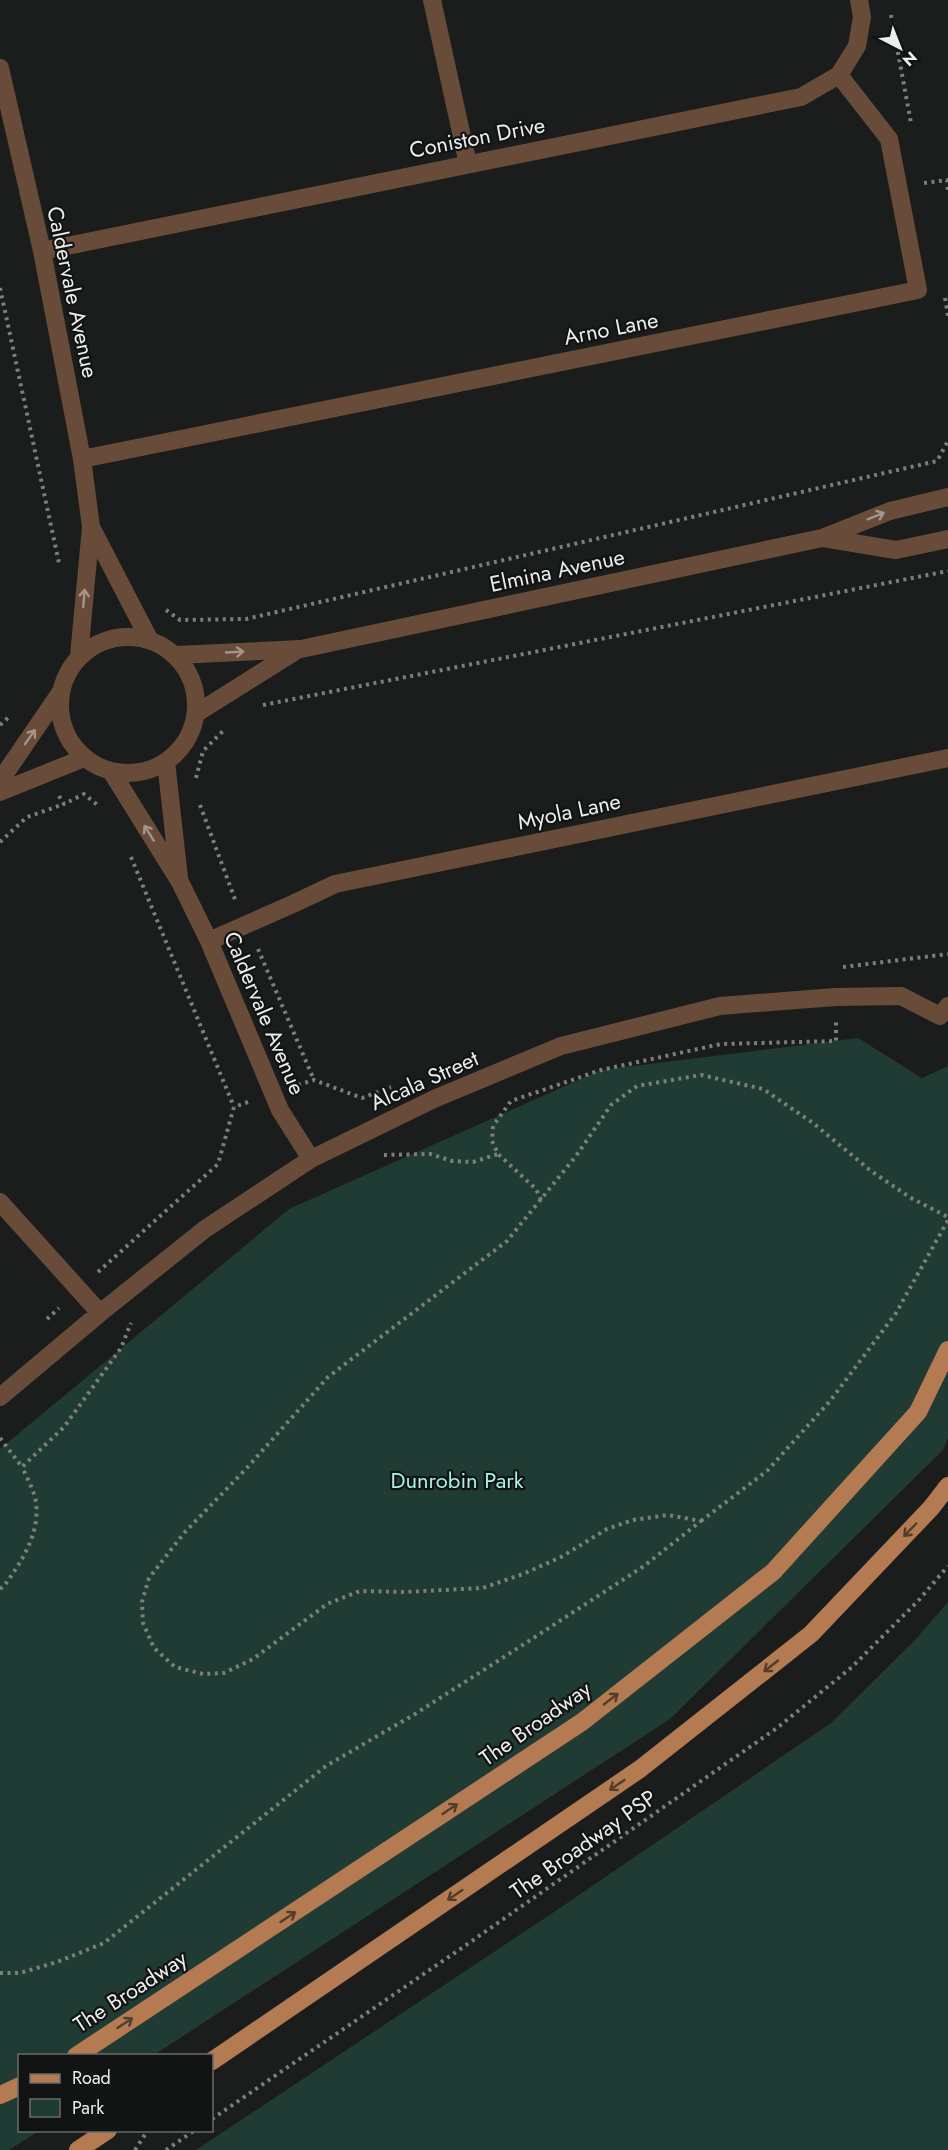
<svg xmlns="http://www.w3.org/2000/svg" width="948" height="2150" viewBox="0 0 948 2150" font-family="Jost,sans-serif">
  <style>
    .green { fill: #203a34 }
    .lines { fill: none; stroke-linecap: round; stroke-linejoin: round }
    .path { stroke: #7c7f7e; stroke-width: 4; stroke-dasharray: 3 4.5; stroke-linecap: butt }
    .minor { stroke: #684c39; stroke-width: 18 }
    .major { stroke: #b47a52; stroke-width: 18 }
    .oneway { stroke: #a3958a }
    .oneway2 { stroke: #523d2c }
    .labels { text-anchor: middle; stroke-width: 4.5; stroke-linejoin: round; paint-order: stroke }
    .street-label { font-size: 22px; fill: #ebeeed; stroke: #111413 }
    .park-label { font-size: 22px; fill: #a7f2e0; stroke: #111413 }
  </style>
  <rect width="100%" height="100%" fill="#1a1d1c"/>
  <!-- green -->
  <path class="green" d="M858,1038L922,1078L948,1066V1438L943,1450L670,1719L154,2055L20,2056V2130L39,2131L9,2150H0V1449L289,1209L601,1070Z
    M948,1602V2150H196L554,1912L831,1723L914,1641Z"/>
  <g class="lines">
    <!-- path -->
    <path class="path" d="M891,15L911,123
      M924,183L947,180L948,191
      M0,288L59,563
      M945,298L948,316
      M166,610L180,620L246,619L937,461L948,441
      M263,705L948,571
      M0,725L10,716
      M196,778L203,751L225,729
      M59,796L64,804L84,794L100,807
      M200,805L236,902
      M0,842L27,817L64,804
      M131,857L234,1107
      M258,949L314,1080
      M843,967L948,954
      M298,1085L314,1080L362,1098L391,1087
      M384,1155L430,1154L452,1161L473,1162L498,1154
      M541,1200L536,1189L498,1154L492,1141L493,1126L511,1101L601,1070L721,1044L836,1041V1022
      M98,1272L218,1164L234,1107L248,1102
      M47,1319L59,1308
      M0,1438L22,1467L64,1427L121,1348L131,1323
      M701,1521L767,1471L830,1401L896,1313L948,1220
      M0,1589L4,1586C22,1561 40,1534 36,1502C34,1490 27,1478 22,1467
      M0,1973H20L57,1962L104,1943L326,1766L415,1714L532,1639L644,1566L701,1521L668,1515L633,1520L607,1529L561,1557L523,1574L483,1588L404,1592L360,1591L327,1604L253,1659L224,1673L203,1674L175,1667L154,1648L143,1623L142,1602L149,1578L184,1533L245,1470L328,1377L507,1241L576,1156L611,1105L637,1086L701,1075L763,1089L813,1123L871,1171L911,1198L948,1217
      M212,2119L469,1943L777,1728L852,1667L918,1601L948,1566
      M135,2150L148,2130
      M166,2150L195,2130"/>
    <!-- minor -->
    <path class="minor" d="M432,0L468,164
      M0,68L42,251L82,459L91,527L79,656
      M42,251L801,97L839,75L857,46L862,17L859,0
      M82,459L918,290L889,139L839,75
      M91,527L149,639
      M823,538L896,550L948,539
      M60 705a68 68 0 1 1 136 0a68 68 0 1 1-136 0Z
      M177,655L301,649L822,538L890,511L948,497
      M197,713L299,649
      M166,762L179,878
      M111,771L180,882L209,941L280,1110L311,1159
      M0,781L60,693
      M0,792L84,758
      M209,941L295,903L335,884L948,758
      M0,1202L100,1313
      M0,1397L100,1313L205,1229L311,1159L434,1099L561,1046L720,1006L835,997L901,996L940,1016L948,1006"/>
    <!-- major -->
    <path class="major" d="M76,2056L582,1722L773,1572L918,1412L948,1350
      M212,2061L640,1769L811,1634L931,1508L948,1486
      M0,2095L20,2086
      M78,2150L108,2130"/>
  </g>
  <!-- one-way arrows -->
  <defs><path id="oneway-shaft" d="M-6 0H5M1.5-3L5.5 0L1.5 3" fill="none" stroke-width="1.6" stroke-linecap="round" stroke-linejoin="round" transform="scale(1.5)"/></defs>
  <g class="oneway">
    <use href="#oneway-shaft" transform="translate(876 516) rotate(-22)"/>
    <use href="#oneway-shaft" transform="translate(84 598) rotate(-85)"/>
    <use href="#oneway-shaft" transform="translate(235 652) rotate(-3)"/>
    <use href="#oneway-shaft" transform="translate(30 737) rotate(-55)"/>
    <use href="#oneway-shaft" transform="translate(149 833) rotate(-122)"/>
  </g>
  <g class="oneway2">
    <use href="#oneway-shaft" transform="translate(910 1530) rotate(134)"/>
    <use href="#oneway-shaft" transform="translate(771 1666) rotate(142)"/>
    <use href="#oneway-shaft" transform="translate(611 1699) rotate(-38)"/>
    <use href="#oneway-shaft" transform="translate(617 1785) rotate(146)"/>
    <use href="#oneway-shaft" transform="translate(450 1809) rotate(-34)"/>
    <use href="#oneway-shaft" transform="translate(455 1895) rotate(146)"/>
    <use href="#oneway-shaft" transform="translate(288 1917) rotate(-33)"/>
    <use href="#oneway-shaft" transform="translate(125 2023) rotate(-33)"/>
  </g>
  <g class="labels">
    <!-- street labels -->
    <g class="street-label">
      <text transform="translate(477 137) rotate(-11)" y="8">Coniston Drive</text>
      <text transform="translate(73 292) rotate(78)" y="8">Caldervale Avenue</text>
      <text transform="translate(611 328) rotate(-11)" y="8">Arno Lane</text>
      <text transform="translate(557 570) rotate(-12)" y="8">Elmina Avenue</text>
      <text transform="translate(569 811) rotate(-12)" y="8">Myola Lane</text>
      <text transform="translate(265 1013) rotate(67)" y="8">Caldervale Avenue</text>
      <text transform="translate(424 1080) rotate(-24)" y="8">Alcala Street</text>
      <text transform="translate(535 1723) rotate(-35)" y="8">The Broadway</text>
      <text transform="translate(583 1844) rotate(-35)" y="8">The Broadway PSP</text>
      <text transform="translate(130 1991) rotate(-33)" y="8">The Broadway</text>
    </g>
    <!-- park labels -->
    <g class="park-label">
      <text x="457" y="1488">Dunrobin Park</text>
    </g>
  </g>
  <!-- legend -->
  <rect x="18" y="2054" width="195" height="78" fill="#111413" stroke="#686b6a" stroke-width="1.5"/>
  <rect x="30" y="2074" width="30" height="9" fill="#b47a52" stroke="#686b6a" stroke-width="1.5"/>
  <text x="72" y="2084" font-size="18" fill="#ebeeed">Road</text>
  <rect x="30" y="2099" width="30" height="18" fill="#203a34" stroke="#686b6a" stroke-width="1.5"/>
  <text x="72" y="2114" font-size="18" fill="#ebeeed">Park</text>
  <!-- north arrow -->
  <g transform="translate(900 48) rotate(138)" stroke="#111413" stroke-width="4.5" paint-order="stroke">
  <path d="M0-4.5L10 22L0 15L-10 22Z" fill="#ebeeed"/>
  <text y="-9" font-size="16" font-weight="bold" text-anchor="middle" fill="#ebeeed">N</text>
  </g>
</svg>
